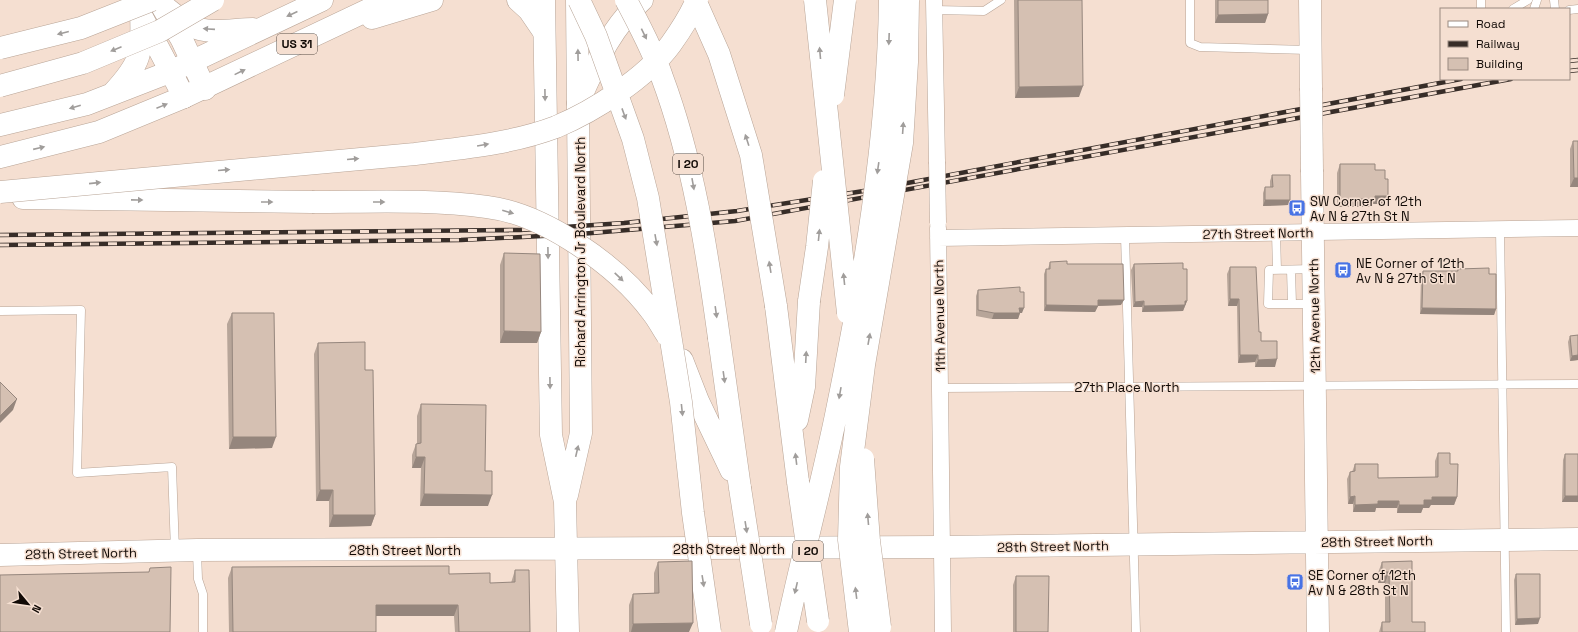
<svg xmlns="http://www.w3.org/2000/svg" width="1578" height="632" viewBox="0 0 1578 632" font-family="'Space Grotesk',sans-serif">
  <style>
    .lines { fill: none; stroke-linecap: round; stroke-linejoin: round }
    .lane-casing { stroke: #b8a496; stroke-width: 9 }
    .street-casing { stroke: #b8a496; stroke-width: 17 }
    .secondary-casing { stroke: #b8a496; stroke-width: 23 }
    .primary-casing { stroke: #b8a496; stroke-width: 23 }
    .highway-casing { stroke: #b8a496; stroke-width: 23 }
    .lane { stroke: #fff; stroke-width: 8 }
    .street { stroke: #fff; stroke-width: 16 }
    .secondary { stroke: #fff; stroke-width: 22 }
    .primary { stroke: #fff; stroke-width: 22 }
    .highway { stroke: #fff; stroke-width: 22 }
    .rail-casing { stroke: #372d28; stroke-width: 4.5 }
    .rail { stroke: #f5dfd1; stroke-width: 3; stroke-dasharray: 9; stroke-linecap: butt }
    .street-bridge-casing { stroke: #b8a496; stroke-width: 17; stroke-linecap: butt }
    .secondary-bridge-casing { stroke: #b8a496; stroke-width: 23; stroke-linecap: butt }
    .highway-bridge-casing { stroke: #b8a496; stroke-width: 23; stroke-linecap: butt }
    .street-bridge { stroke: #fff; stroke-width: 16 }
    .secondary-bridge { stroke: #fff; stroke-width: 22 }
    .highway-bridge { stroke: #fff; stroke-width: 22 }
    .wall { fill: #b7a599 }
    .shaded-wall { fill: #95867d }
    .building { fill: #d5c0b2; stroke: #95867d }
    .oneway { fill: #a09d9b }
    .labels { text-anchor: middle; stroke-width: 3; stroke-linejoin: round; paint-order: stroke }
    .shield { fill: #f5dfd1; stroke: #554a43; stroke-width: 1 }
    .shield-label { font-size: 12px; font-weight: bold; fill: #110a06 }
    .poi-label { font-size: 13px; fill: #110a06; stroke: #f5dfd1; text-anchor: start }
    .street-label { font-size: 13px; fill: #110a06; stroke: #f5dfd1 }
  </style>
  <rect width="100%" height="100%" fill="#f5dfd1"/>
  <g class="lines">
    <!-- lane casing -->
    <g class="lane-casing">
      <path id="lane" d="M1190,0V43L1200,47L1309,50
        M1554,0L1555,9
        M1481,9V0
        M1513,9L1528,0
        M1534,9L1537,0
        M934,10L984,11L1001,0
        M1569,10L1578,9
        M1500,229L1506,632
        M1276,233L1277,270
        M1125,235L1136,632
        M1313,269L1269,270L1268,304H1313
        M1291,270L1292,304
        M0,311L81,310L77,473L172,467L175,551
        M940,388L1578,384
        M197,552L198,579L203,594V632"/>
    </g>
    <!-- street casing -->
    <g class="street-casing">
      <path id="street" d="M934,0L937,162
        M938,228L943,632
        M938,238L1578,228"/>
    </g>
    <!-- secondary casing -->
    <g class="secondary-casing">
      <path id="secondary" d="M544,0L551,435L565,502L568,632
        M1310,0L1311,88
        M163,8L182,40L205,89
        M142,17L184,97
        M1312,172L1318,632
        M567,495L581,433L577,0
        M0,555L197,550L941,547L1578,539"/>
    </g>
    <!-- primary casing -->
    <g class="primary-casing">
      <path id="primary" d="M518,0L529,10L544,32
        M161,4C170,11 180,20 191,26C209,35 234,29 253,29
        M372,18L432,0
        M172,71L322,0
        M184,97L389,0
        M578,103C595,66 610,28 642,0"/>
    </g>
    <!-- highway casing -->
    <g class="highway-casing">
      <path id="highway" d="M114,92C140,64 143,53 141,14
        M0,125L87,104L172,71
        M0,157L99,132L184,97
        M23,198L312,202
        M776,306L798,482
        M719,338L740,488
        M682,360L698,401L731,470
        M797,420L804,387L809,301"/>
    </g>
    <!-- lane -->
    <use href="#lane" class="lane"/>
    <!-- street -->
    <use href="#street" class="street"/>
    <!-- secondary -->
    <use href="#secondary" class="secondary"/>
    <!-- primary -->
    <use href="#primary" class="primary"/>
    <!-- highway -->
    <use href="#highway" class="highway"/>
    <!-- rail casing -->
    <g class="rail-casing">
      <path id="rail" d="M1569,61L1578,60
        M1569,71L1578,70
        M0,235L520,230L624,223L737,211L870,190L1461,79
        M0,245L461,240L580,234L735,221L1511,79"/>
    </g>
    <!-- rail -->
    <use href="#rail" class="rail"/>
    <!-- street-bridge casing -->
    <g class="street-bridge-casing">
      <path id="street-bridge" d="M937,162L938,223"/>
    </g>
    <!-- secondary-bridge casing -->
    <g class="secondary-bridge-casing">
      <path id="secondary-bridge" d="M1311,88L1312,172"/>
    </g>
    <!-- highway-bridge casing -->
    <g class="highway-bridge-casing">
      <path id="highway-bridge" d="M579,0L596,36L633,139L648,198L681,402L693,513L710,632
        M626,0C639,25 653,50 662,77C693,160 707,251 719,338
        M695,0L719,54L751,155L776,306
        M815,0L848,313
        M0,48L81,28L152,0
        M0,86L83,63L160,31L213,0
        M833,95L845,0
        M0,192L415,154C462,148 511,144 556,127C594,111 646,78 671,44C681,30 690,16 697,0
        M312,202C370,202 429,199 487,207C545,214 618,266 652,312C658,319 662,328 667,335
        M809,301L817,247L824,181
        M863,459L869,541L880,627
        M798,482L818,621
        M740,488L761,624
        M786,632C801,560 821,488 836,415C864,279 888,140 890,0
        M860,632L849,540L851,467L864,365L902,143L907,62L908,0"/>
    </g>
    <!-- street-bridge -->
    <use href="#street-bridge" class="street-bridge"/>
    <!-- secondary-bridge -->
    <use href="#secondary-bridge" class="secondary-bridge"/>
    <!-- highway-bridge -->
    <use href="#highway-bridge" class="highway-bridge"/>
  </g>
  <!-- wall -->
  <path class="wall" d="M1014,0H1082L1079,97L1015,98Z
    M1215,0H1268V14L1265,23H1215Z
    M1573,141L1578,187H1570V149Z
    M1340,164L1375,170L1384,204H1373L1372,207H1337V173Z
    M1272,175L1290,200L1288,205L1263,206V193L1265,187H1270V181Z
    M504,253L541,332L537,343H500V265Z
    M1050,262L1067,264L1121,305L1098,306L1095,312L1044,311V274L1046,269H1048Z
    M1134,264L1183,269L1187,301L1183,311L1142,312V307H1133L1131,270Z
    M1230,267L1259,332L1261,341L1275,367H1255V362L1238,363L1237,306H1228L1227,274Z
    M1458,269L1489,274L1496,309L1494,315L1420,314L1421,277L1423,271H1457Z
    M978,290L1020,292L1022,313H1020L1018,319H992L976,316V296Z
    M232,313L272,448L229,449L227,324Z
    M1578,335V360L1570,361L1568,342L1570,336Z
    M318,343L365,370L375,515L371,526L329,527V501H316L314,354Z
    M421,404L485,471L488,506H420L421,468H412V455L416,444H417V416Z
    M1438,453L1450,464L1457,497L1454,505H1430L1429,508H1423L1421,513H1397V508H1376L1375,512H1353V504H1348L1347,479L1350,472H1352L1355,464L1378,478L1435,477V461Z
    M1565,454H1578V502H1562L1563,460Z
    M1412,561V622L1425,632H1379L1382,622H1385V583H1378V573L1382,562Z
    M658,562L689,632H629V605L633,594L654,593V573Z
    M232,567L449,574L490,583H511L515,570L530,632H455L454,616H376V632H229L228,578Z
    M1516,574L1538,624L1515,625L1514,580Z
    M1016,576L1048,632H1013V585Z"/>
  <!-- shaded-wall -->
  <path class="shaded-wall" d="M1268,14L1265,23H1215L1218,15Z
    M1083,86L1079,97L1015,98L1019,87Z
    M1574,178H1578V187H1570Z
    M1375,196H1388L1384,204H1373L1372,207H1337L1340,199Z
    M1265,200H1290L1288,205L1263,206Z
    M1230,299H1239L1237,306H1228Z
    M1098,300H1124L1121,305L1097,306H1098L1095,312L1044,311L1046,305Z
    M1144,301L1142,307H1133L1135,302Z
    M1187,301L1183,311L1142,312L1144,306Z
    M1019,308H1024L1022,313H1020L1018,319H992L994,313Z
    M1422,308L1496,309L1494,315L1420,314Z
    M504,331L541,332L537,343H500Z
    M1240,355H1258L1255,362L1238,363Z
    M1578,355V360L1570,361L1572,356Z
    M1277,359L1275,367H1255L1258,360Z
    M17,399L13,410L0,423V416Z
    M233,437H276L272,448L229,449Z
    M416,457H425L421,468H412Z
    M320,490H333L329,501H316Z
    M424,494L492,495L488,506H420Z
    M1355,496L1353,504H1348L1350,497Z
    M1565,496H1578V502H1562Z
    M1432,497H1457L1454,505H1431L1429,508H1423L1421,513H1397L1399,505L1424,500Z
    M1378,501H1399L1397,508H1376L1375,512H1353L1355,505Z
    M333,515H375L371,526L329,527Z
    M1382,572H1389L1385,583H1378Z
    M376,605H458L454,616H372Z
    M1540,618L1538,624L1515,625L1517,619Z
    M693,623L689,632H631L633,624Z"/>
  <!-- building -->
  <path class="building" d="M1018,0H1082L1083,86L1019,87Z
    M1218,0H1268V14L1218,15Z
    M1573,141H1578V178H1574Z
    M1340,164H1375V170H1385V179H1388V196H1375V199H1340Z
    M1272,175H1290V200H1265V187H1273Z
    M504,253L540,254L541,332L504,331Z
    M1067,261V264H1123L1124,300H1098V306L1046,305V269H1050V262Z
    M1183,263V269H1187V301H1185V305L1144,306V301L1135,302L1134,264Z
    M1230,267H1256L1259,332H1261V341H1277V359L1258,360V355H1240L1239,299H1230Z
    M1489,268V274H1496V309L1422,308L1423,271H1458V269Z
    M1020,287V292H1024V308H1019L1020,313H994L978,310V290Z
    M232,313H274L276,437H233Z
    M1578,335V355L1572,356L1570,336Z
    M365,342V370H373L375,515H333V490H320L318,343Z
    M0,382L17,399L0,416Z
    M421,404L486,405L485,471H492V495L424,494L425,457H416V444L421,443Z
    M1438,453H1450V464H1458L1457,497H1432V500H1424V505H1399V501H1378V504L1355,505V496L1350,497V472L1355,471V464H1378V478L1438,477Z
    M1565,454H1578V496H1565Z
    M692,561L693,623L633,624V594L659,593L658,562Z
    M1412,561V622H1425V632H1382V622H1390L1389,572H1382V562Z
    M449,566V574L490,573V583L515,582V570H529L530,632H459L458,605H376V632H233L232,567Z
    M171,567L170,632H0V575L149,572L150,568Z
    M1516,574H1540V618L1517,619Z
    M1016,576H1049L1048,632H1016Z"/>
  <!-- one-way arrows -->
  <defs><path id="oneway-solid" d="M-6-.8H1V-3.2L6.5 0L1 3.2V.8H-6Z"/></defs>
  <g class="oneway">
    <use href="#oneway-solid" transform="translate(292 14) rotate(155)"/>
    <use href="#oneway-solid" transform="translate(209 29) rotate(-176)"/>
    <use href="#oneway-solid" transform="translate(63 33) rotate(166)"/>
    <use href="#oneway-solid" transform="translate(644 34) rotate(64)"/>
    <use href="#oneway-solid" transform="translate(889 39) rotate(92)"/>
    <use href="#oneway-solid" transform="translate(116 49) rotate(157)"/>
    <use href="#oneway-solid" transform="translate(820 53) rotate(-95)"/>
    <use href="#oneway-solid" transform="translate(578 55) rotate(-91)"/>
    <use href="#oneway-solid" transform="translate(240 72) rotate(-26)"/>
    <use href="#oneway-solid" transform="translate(545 95) rotate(89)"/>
    <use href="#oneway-solid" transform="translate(162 106) rotate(-22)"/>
    <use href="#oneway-solid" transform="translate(75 107) rotate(164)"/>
    <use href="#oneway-solid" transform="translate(624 114) rotate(70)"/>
    <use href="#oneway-solid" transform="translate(903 128) rotate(-86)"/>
    <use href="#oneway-solid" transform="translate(747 140) rotate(-108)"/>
    <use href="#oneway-solid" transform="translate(483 145) rotate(-10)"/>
    <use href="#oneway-solid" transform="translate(39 148) rotate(-13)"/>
    <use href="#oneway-solid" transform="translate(353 159) rotate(-5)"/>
    <use href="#oneway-solid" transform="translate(878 168) rotate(98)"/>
    <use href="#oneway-solid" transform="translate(224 170) rotate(-5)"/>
    <use href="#oneway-solid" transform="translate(95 183) rotate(-6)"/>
    <use href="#oneway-solid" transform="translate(693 184) rotate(80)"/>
    <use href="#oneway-solid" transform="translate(137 200) rotate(1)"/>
    <use href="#oneway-solid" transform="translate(267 202)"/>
    <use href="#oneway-solid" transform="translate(379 202)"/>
    <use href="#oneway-solid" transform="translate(508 212) rotate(16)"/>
    <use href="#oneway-solid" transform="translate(819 235) rotate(-84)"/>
    <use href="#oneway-solid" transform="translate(656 240) rotate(80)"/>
    <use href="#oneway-solid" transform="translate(548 253) rotate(89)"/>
    <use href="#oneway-solid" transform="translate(770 267) rotate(-99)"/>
    <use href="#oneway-solid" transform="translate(619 277) rotate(44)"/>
    <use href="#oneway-solid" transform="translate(844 279) rotate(-96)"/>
    <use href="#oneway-solid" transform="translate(716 312) rotate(82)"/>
    <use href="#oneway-solid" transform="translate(869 339) rotate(-80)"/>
    <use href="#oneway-solid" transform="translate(806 357) rotate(-87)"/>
    <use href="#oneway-solid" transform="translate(724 377) rotate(82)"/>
    <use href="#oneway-solid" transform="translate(550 383) rotate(89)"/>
    <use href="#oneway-solid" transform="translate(840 393) rotate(100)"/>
    <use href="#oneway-solid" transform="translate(682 410) rotate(84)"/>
    <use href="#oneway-solid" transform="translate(577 451) rotate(-77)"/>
    <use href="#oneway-solid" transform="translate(796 459) rotate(-97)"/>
    <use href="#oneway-solid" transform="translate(868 519) rotate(-95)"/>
    <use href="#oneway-solid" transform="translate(746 527) rotate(81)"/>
    <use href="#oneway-solid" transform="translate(703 581) rotate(81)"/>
    <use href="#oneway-solid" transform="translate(796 588) rotate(103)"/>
    <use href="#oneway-solid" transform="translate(856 593) rotate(-97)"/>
  </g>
  <!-- icons -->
  <defs>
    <g id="bus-square" transform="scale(0.9)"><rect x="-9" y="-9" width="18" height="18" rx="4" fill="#4873e5" stroke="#f5dfd1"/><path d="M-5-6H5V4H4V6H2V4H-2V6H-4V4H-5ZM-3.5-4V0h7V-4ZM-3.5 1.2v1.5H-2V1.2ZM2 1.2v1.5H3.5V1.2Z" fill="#fff"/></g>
  </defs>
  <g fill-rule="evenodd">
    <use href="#bus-square" x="1297" y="208"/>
    <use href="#bus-square" x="1343" y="270"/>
    <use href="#bus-square" x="1295" y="582"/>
  </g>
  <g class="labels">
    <!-- shield labels -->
    <g class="shield">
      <rect x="277" y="34" width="40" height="20" rx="3"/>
      <rect x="673" y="154" width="30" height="20" rx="3"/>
      <rect x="793" y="541" width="30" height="20" rx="3"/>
    </g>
    <g class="shield-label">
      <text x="297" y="48">US 31</text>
      <text x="688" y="168">I 20</text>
      <text x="808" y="555">I 20</text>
    </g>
    <!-- poi labels -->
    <g class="poi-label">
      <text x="1310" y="206">SW Corner of 12th<tspan x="1310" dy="15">Av N &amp; 27th St N</tspan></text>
      <text x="1356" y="268">NE Corner of 12th<tspan x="1356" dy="15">Av N &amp; 27th St N</tspan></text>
      <text x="1308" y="580">SE Corner of 12th<tspan x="1308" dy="15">Av N &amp; 28th St N</tspan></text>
    </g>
    <!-- street labels -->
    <g class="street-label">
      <text transform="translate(1258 233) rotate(-1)" y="5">27th Street North</text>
      <text transform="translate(580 252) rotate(-90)" y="5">Richard Arrington Jr Boulevard North</text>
      <text transform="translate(939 316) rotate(-91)" y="5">11th Avenue North</text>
      <text transform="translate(1314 316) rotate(-91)" y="5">12th Avenue North</text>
      <text x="1127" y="392">27th Place North</text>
      <text transform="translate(1377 541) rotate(-1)" y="5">28th Street North</text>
      <text transform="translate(1053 546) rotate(-1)" y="5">28th Street North</text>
      <text x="729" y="554">28th Street North</text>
      <text x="405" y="555">28th Street North</text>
      <text transform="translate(81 553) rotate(-1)" y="5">28th Street North</text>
    </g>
  </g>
  <!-- legend -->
  <rect x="1440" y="8" width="130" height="72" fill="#f5dfd1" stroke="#9a8a80"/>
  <rect x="1448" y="21" width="20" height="6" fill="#ffffff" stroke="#9a8a80"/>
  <text x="1476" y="28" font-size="12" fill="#110a06">Road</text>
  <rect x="1448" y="41" width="20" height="6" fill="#372d28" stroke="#9a8a80"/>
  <text x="1476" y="48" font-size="12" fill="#110a06">Railway</text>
  <rect x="1448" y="58" width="20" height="12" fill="#d5c0b2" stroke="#9a8a80"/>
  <text x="1476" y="68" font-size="12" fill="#110a06">Building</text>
  <!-- north arrow -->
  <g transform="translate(28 604) rotate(119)" stroke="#f5dfd1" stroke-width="3" paint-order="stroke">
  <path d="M0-3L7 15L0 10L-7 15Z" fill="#110a06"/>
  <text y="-6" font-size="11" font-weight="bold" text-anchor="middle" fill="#110a06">N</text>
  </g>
</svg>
